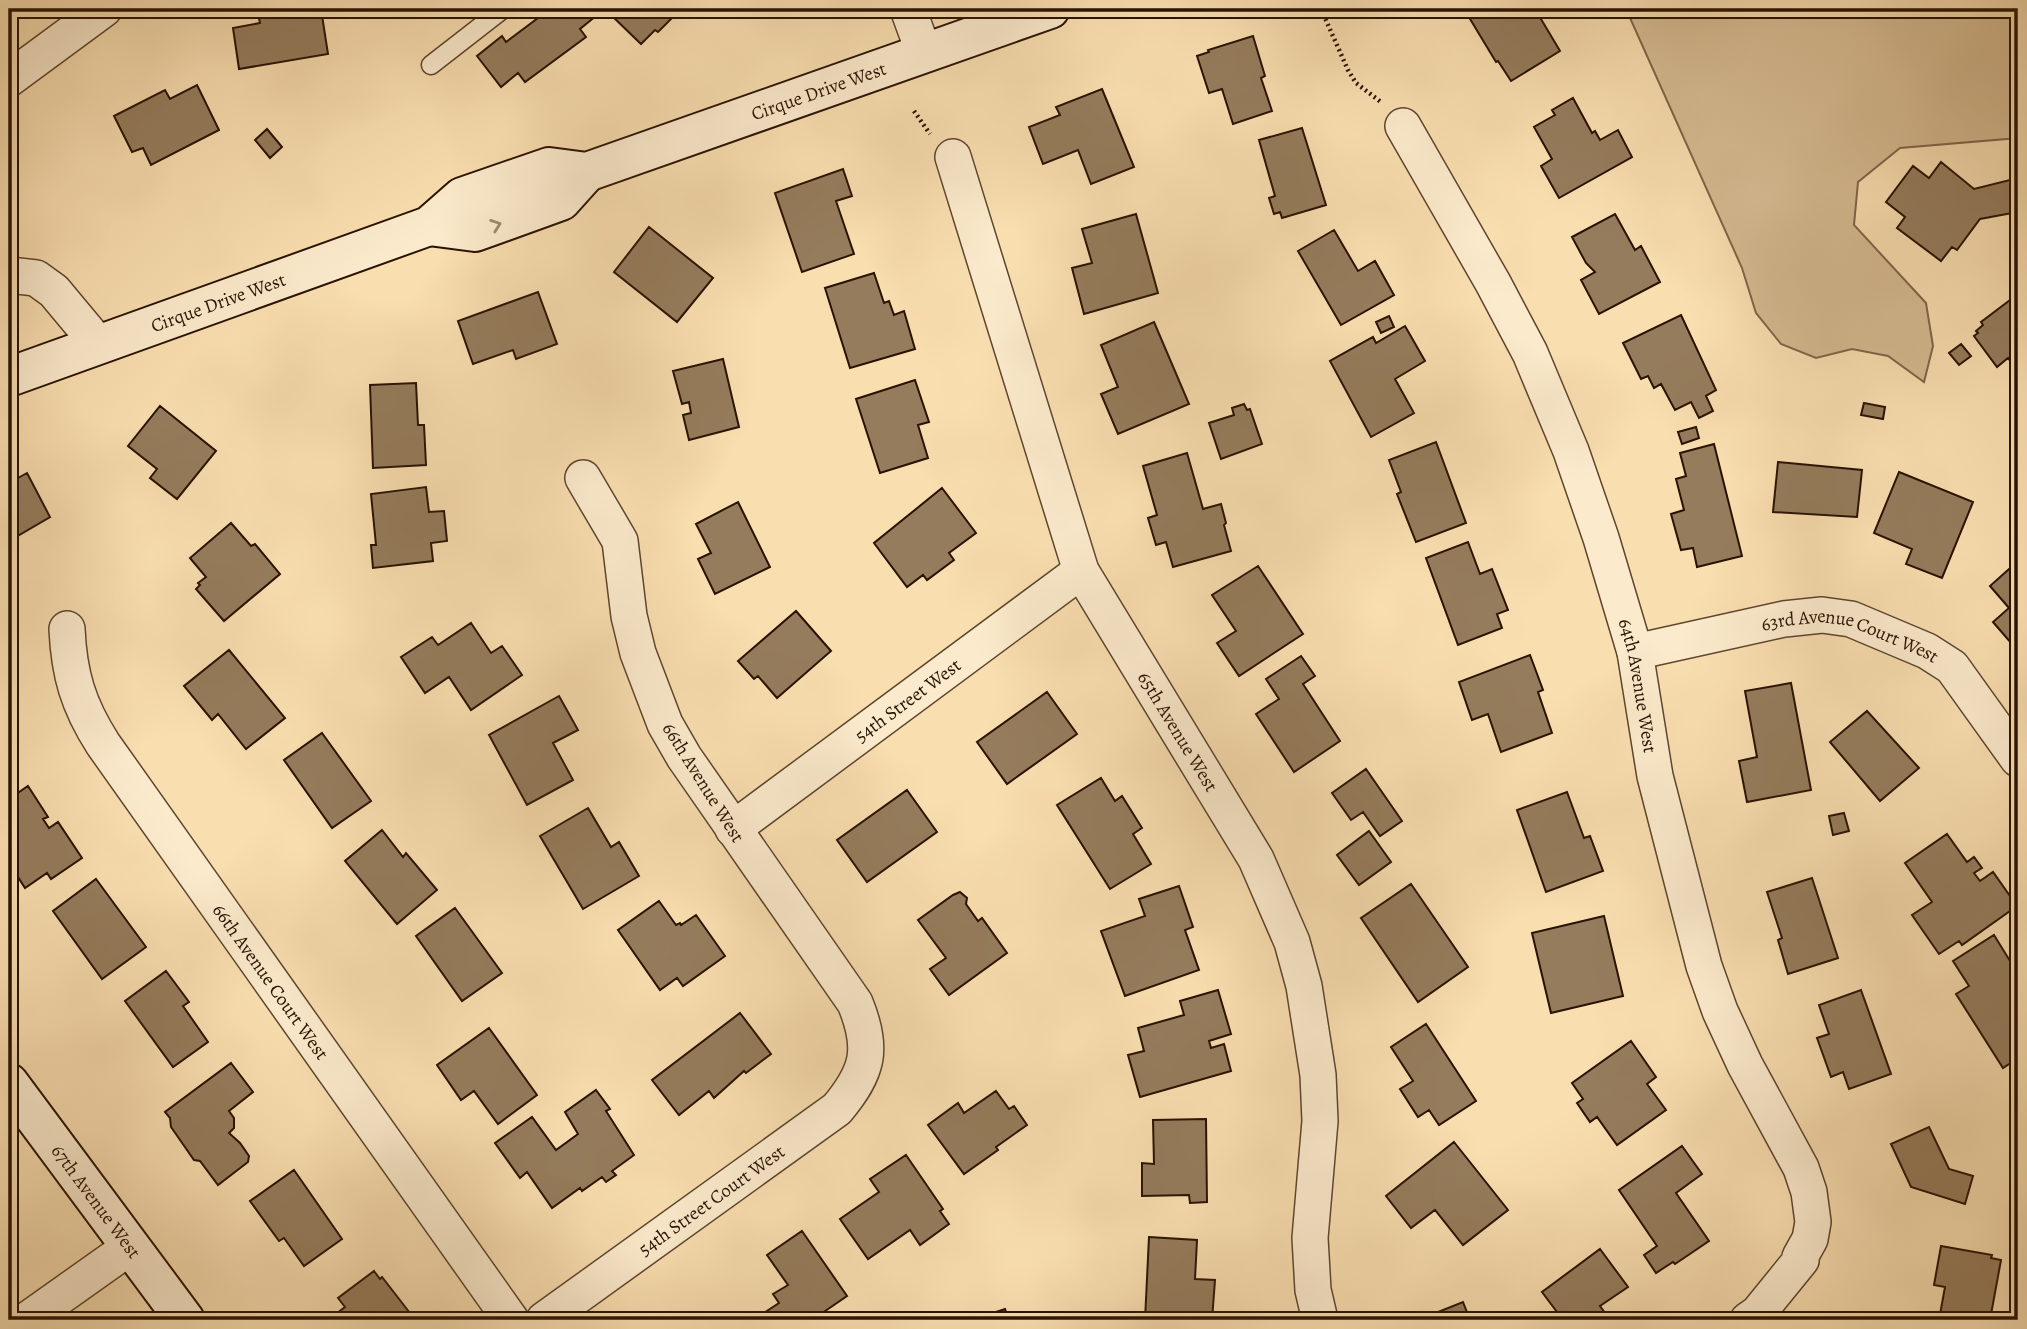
<svg xmlns="http://www.w3.org/2000/svg" width="2027" height="1329" viewBox="0 0 2027 1329" font-family="Alegreya,serif">
  <style>
    .green { fill: #d6bb92; stroke: #80664a; stroke-width: 2 }
    .building { fill: #957c5c; stroke: #291202; stroke-width: 2 }
    .lines { fill: none; stroke-linecap: round; stroke-linejoin: round }
    .lane-casing { stroke: #5d452e; stroke-width: 21 }
    .street-casing { stroke: #5d452e; stroke-width: 38 }
    .secondary-casing { stroke: #291202; stroke-width: 42 }
    .path { stroke: #291202; stroke-width: 4.5; stroke-dasharray: 2 3.5; stroke-linecap: butt }
    .lane { stroke: #fbeacc; stroke-width: 18 }
    .street { stroke: #fbeacc; stroke-width: 35 }
    .secondary { stroke: #fbeacc; stroke-width: 38 }
    .oneway { stroke: #9c8971 }
    .labels { text-anchor: middle; stroke-width: 5; stroke-linejoin: round; paint-order: stroke }
    .street-label { font-size: 19px; fill: #291202; stroke: #fbeacc }
  </style>
  <rect width="100%" height="100%" fill="#f9deb0"/>
  <filter id="stains"><feTurbulence type="fractalNoise" baseFrequency=".00286" numOctaves="4"/><feColorMatrix values="0 0 0 0 .2 0 0 0 0 .09 0 0 0 0 .02 0 0 0 .5 -.17"/></filter>
  <radialGradient id="worn" r=".72"><stop offset=".6" stop-color="#630" stop-opacity="0"/><stop offset="1" stop-color="#630" stop-opacity=".3"/></radialGradient>
  <!-- green -->
  <path class="green" d="M1626,9H2018V138L1900,148L1858,182L1854,225L1926,303L1933,346L1924,382L1888,356L1852,349L1816,358L1781,344L1756,313L1742,268Z"/>
  <!-- building -->
  <path class="building" d="M257,9H321L328,54L239,69L233,28L260,23Z
    M550,9H592L597,15L580,29L586,37L525,82L518,73L501,87L477,56L502,36L506,42Z
    M615,9H681L658,32L655,30L641,44L610,14Z
    M1464,9H1535L1560,51L1511,81L1498,61L1496,62Z
    M1253,36L1265,76L1261,78L1272,111L1233,124L1222,89L1209,93L1197,56L1209,52L1208,50Z
    M197,85L219,130L151,165L143,148L132,152L114,116L165,90L170,99Z
    M1102,89L1134,167L1091,184L1078,150L1043,164L1029,127L1060,115L1056,107Z
    M1573,98L1592,133L1595,131L1600,140L1618,130L1632,157L1559,198L1541,166L1552,159L1534,127L1555,115L1552,110Z
    M1302,128L1326,205L1282,218L1280,212L1274,214L1269,198L1275,196L1259,140Z
    M267,129L282,147L270,158L255,140Z
    M1941,162L1974,189L2018,178V212L1980,219L1957,250L1952,247L1941,261L1897,228L1905,217L1886,202L1913,166L1929,178Z
    M843,169L852,196L836,201L854,254L802,272L775,193Z
    M1136,214L1158,293L1084,314L1072,268L1092,263L1082,229Z
    M1615,214L1635,250L1641,246L1660,282L1599,314L1581,280L1595,272L1586,263L1572,237Z
    M649,227L713,278L677,322L614,272Z
    M1334,230L1358,271L1375,261L1394,295L1341,325L1298,251Z
    M874,273L884,303L889,301L894,315L904,311L915,349L850,368L825,288Z
    M538,292L557,344L516,359L513,350L473,364L458,321Z
    M2018,294V372L2008,358L1997,367L1974,336L1978,333L1976,331L1983,325L1981,322Z
    M1681,315L1716,390L1706,396L1713,411L1699,418L1691,402L1675,410L1661,384L1654,388L1648,376L1641,379L1623,343Z
    M1389,316L1394,327L1381,333L1376,322Z
    M1154,322L1189,404L1118,434L1101,394L1118,387L1101,345Z
    M1405,326L1425,361L1395,379L1414,413L1371,437L1330,361L1373,337L1376,343Z
    M1961,344L1971,356L1959,365L1949,353Z
    M723,359L739,427L689,440L683,415L691,413L689,402L682,404L673,371Z
    M915,380L929,422L918,425L928,458L880,473L856,399Z
    M416,383L418,425H424L426,465L373,468L370,385Z
    M1864,403L1885,407L1883,419L1861,415Z
    M1244,404L1247,410L1250,409L1262,444L1221,459L1209,423L1234,415L1232,408Z
    M160,406L216,451L177,499L150,478L157,469L128,446Z
    M1696,427L1699,438L1682,444L1678,432Z
    M1436,442L1466,523L1416,542L1397,494L1401,492L1389,460Z
    M1714,444L1742,556L1697,567L1693,548L1681,550L1671,514L1684,510L1676,479L1686,476L1680,453Z
    M1187,453L1203,509L1221,504L1226,523L1224,525L1231,551L1173,567L1166,542L1156,545L1148,518L1157,515L1143,466Z
    M1778,462L1862,470L1857,517L1773,512Z
    M1899,472L1973,502L1942,578L1906,564L1912,549L1874,533Z
    M27,473L50,517L9,541V483Z
    M426,487L429,512L444,511L447,541L431,543L433,561L373,568L371,545H376L371,494Z
    M942,488L976,533L949,553L954,560L927,580L923,575L907,587L874,543Z
    M738,502L770,567L715,594L698,559L711,553L696,524Z
    M231,523L251,546L255,544L280,574L224,621L196,589L200,585L198,583L206,577L190,558Z
    M1468,542L1480,574L1492,569L1508,610L1497,614L1502,628L1458,645L1426,558Z
    M2018,561V651L1993,622L2009,608L1990,586Z
    M1258,566L1303,634L1239,676L1217,643L1236,631L1212,595Z
    M796,611L831,651L777,698L758,676L754,679L738,661Z
    M471,623L491,653L502,646L522,675L471,710L449,677L425,693L401,657L432,637L438,645Z
    M229,650L285,718L246,749L218,714L212,720L184,686Z
    M1530,655L1543,690L1538,692L1552,733L1501,752L1488,714L1472,720L1459,682Z
    M1301,656L1315,676L1303,684L1340,741L1294,772L1256,714L1279,699L1266,679Z
    M1791,683L1811,790L1747,802L1739,761L1757,757L1745,691Z
    M1047,692L1077,734L1007,784L977,742Z
    M559,696L578,730L553,743L573,780L527,805L489,735Z
    M1867,711L1919,768L1880,801L1830,742Z
    M322,733L371,801L332,828L284,760Z
    M9,753L17,766L9,772Z
    M1366,769L1402,821L1380,836L1363,812L1351,820L1332,793Z
    M1101,778L1115,801L1122,796L1142,828L1133,834L1151,864L1110,889L1057,805Z
    M28,786L48,817L43,819L49,828L58,822L82,858L51,879L47,873L25,888L9,863V799Z
    M907,790L937,832L867,882L837,840Z
    M1567,792L1584,838L1590,836L1603,871L1546,892L1517,810Z
    M588,808L611,847L619,842L639,876L583,909L540,836Z
    M1844,813L1849,831L1833,835L1829,816Z
    M382,830L403,857L406,853L437,890L397,924L345,861Z
    M1369,831L1391,862L1359,885L1337,855Z
    M1947,834L1967,862L1974,857L1982,868L1974,873L1980,881L1993,872L2017,906L1962,945L1959,941L1939,954L1912,915L1932,902L1905,863Z
    M1812,878L1838,958L1788,974L1778,940L1782,938L1767,892Z
    M96,879L146,947L102,979L53,911Z
    M1411,884L1468,967L1418,1002L1361,918Z
    M1179,886L1193,927L1185,930L1199,970L1125,996L1101,931L1145,916L1139,899Z
    M960,892L967,898L966,904L978,921L982,918L1007,953L949,995L930,969L946,958L918,920L953,895Z
    M659,901L676,925L680,923L681,925L696,915L725,956L683,986L677,978L660,990L618,930Z
    M455,908L502,973L462,1001L416,936Z
    M1604,916L1623,996L1551,1013L1532,933Z
    M1994,935L2018,974V1058L2003,1068L1956,994L1969,986L1953,961Z
    M166,971L189,1002L183,1006L208,1042L173,1067L125,1001Z
    M1218,990L1231,1034L1209,1041L1211,1048L1224,1044L1231,1071L1140,1097L1128,1055L1144,1051L1138,1028L1184,1015L1180,1001Z
    M1861,990L1891,1074L1849,1089L1843,1072L1831,1077L1817,1038L1829,1034L1819,1005Z
    M740,1013L771,1054L746,1073L744,1071L714,1098L709,1091L679,1115L652,1080Z
    M1426,1024L1476,1101L1439,1125L1429,1110L1418,1117L1400,1089L1413,1081L1391,1047Z
    M489,1028L537,1095L498,1124L474,1091L461,1100L437,1065Z
    M1631,1041L1656,1077L1647,1084L1666,1110L1617,1145L1597,1117L1590,1122L1577,1103L1583,1099L1572,1083Z
    M231,1063L253,1092L229,1111L234,1118V1128L229,1133L240,1143L249,1156L248,1162L218,1185L200,1161L194,1160L171,1127L170,1118L165,1112Z
    M596,1090L610,1109L606,1111L634,1155L612,1171L616,1175L606,1182L602,1177L582,1191L580,1188L552,1208L527,1172L520,1178L495,1143L532,1117L556,1150L578,1134L565,1112Z
    M996,1091L1009,1109L1014,1106L1027,1125L996,1147L998,1150L964,1174L928,1125L958,1103L964,1113Z
    M1206,1119L1207,1202L1190,1203L1189,1195L1142,1196V1163L1154,1164L1153,1120Z
    M1929,1127L1949,1169L1973,1176L1965,1204L1911,1187L1891,1144Z
    M1454,1142L1508,1210L1463,1245L1435,1210L1411,1228L1386,1196Z
    M1682,1146L1702,1174L1676,1193L1709,1241L1675,1264L1673,1262L1656,1273L1644,1255L1657,1246L1619,1190Z
    M906,1155L943,1209L940,1211L949,1224L920,1245L910,1230L868,1259L840,1219L879,1192L870,1179Z
    M294,1170L342,1239L304,1266L284,1238L279,1241L250,1201Z
    M802,1231L847,1296L812,1320H753L779,1303L773,1294L788,1285L767,1255Z
    M1149,1237L1197,1240L1195,1279L1215,1280L1212,1320H1145Z
    M1941,1246L1992,1255L1991,1258L2001,1260L1990,1320H1939L1945,1287L1934,1285Z
    M1600,1249L1628,1287L1600,1306L1608,1317L1604,1320H1563L1542,1292Z
    M374,1271L380,1279L382,1277L413,1317L409,1320H328L345,1307L338,1298Z
    M1463,1302L1470,1320H1418Z
    M1005,1309L1009,1320H978L977,1318Z
    M1488,1314L1491,1320H1472Z"/>
  <g class="lines">
    <!-- lane casing -->
    <g class="lane-casing">
      <path id="lane" d="M431,65L503,9"/>
    </g>
    <!-- street casing -->
    <g class="street-casing">
      <g id="street">
        <path d="M908,9L924,53"/>
        <path d="M9,79L104,9"/>
        <path id="s1" d="M1403,126L1493,283L1530,353L1571,451L1601,538L1635,652L1655,776L1704,966L1720,1011L1745,1065L1801,1168L1809,1192L1813,1222L1810,1239L1800,1257L1801,1260L1758,1313L1748,1320"/>
        <path id="s2" d="M953,157L1081,571L1256,859L1292,942L1304,986L1318,1075L1320,1121L1310,1238L1313,1290L1320,1320"/>
        <path d="M9,275L36,278L54,291L99,345"/>
        <path id="s3" d="M67,629C69,674 78,705 103,744L511,1320"/>
        <path id="s4" d="M1635,652L1784,619L1822,615L1851,619L1927,651L1952,667L2018,759"/>
        <path id="s5" d="M733,829L1081,571"/>
        <path d="M27,1320L130,1247"/>
        <path id="s6" d="M544,1320L837,1109C868,1072 874,1049 855,1003L684,757L665,724L638,653L629,616L620,541L583,478"/>
      </g>
    </g>
    <!-- secondary casing -->
    <g class="secondary-casing">
      <g id="secondary">
        <path d="M429,226L475,232L561,201L587,172"/>
        <path id="s7" d="M9,377L429,226L462,197L549,167L587,172L1050,9"/>
        <path id="s8" d="M9,1083L185,1320"/>
      </g>
    </g>
    <!-- path -->
    <path class="path" d="M1321,9L1348,70L1356,83L1381,102
      M914,111L930,134"/>
    <!-- lane -->
    <use href="#lane" class="lane"/>
    <!-- street -->
    <use href="#street" class="street"/>
    <!-- secondary -->
    <use href="#secondary" class="secondary"/>
  </g>
  <!-- one-way arrows -->
  <defs><path id="oneway-chevron" d="M-2-3.5L2.5 0L-2 3.5" fill="none" stroke-width="1.6" stroke-linecap="round" stroke-linejoin="round" transform="scale(1.75)"/></defs>
  <use class="oneway" href="#oneway-chevron" transform="translate(496 225) rotate(-20)"/>
  <g class="labels">
    <!-- street labels -->
    <g class="street-label">
      <text dy="7" stroke="none"><textPath href="#s7" startOffset="866">Cirque Drive West</textPath></text>
      <text dy="7" stroke="none"><textPath href="#s7" startOffset="222">Cirque Drive West</textPath></text>
      <text dy="7" stroke="none"><textPath href="#s4" startOffset="222">63rd Avenue Court West</textPath></text>
      <text dy="7" stroke="none"><textPath href="#s1" startOffset="611">64th Avenue West</textPath></text>
      <text dy="7" stroke="none"><textPath href="#s5" startOffset="217">54th Street West</textPath></text>
      <text dy="7" stroke="none"><textPath href="#s2" startOffset="621">65th Avenue West</textPath></text>
      <text transform="translate(704 782) rotate(58)" y="7">66th Avenue West</text>
      <text dy="7" stroke="none"><textPath href="#s3" startOffset="413">66th Avenue Court West</textPath></text>
      <text dy="7" stroke="none"><textPath href="#s6" startOffset="206">54th Street Court West</textPath></text>
      <text dy="7" stroke="none"><textPath href="#s8" startOffset="147">67th Avenue West</textPath></text>
    </g>
  </g>
  <!-- margin -->
  <rect width="2027" height="1329" fill="none" stroke="#f9deb0" stroke-width="35"/>
  <rect x="10" y="10" width="2006" height="1308" fill="none" stroke="#291202" stroke-width="3.5"/>
  <rect x="18" y="18" width="1992" height="1294" fill="none" stroke="#291202" stroke-width="2"/>
  <rect width="100%" height="100%" filter="url(#stains)"/>
  <rect width="100%" height="100%" fill="url(#worn)"/>
</svg>
